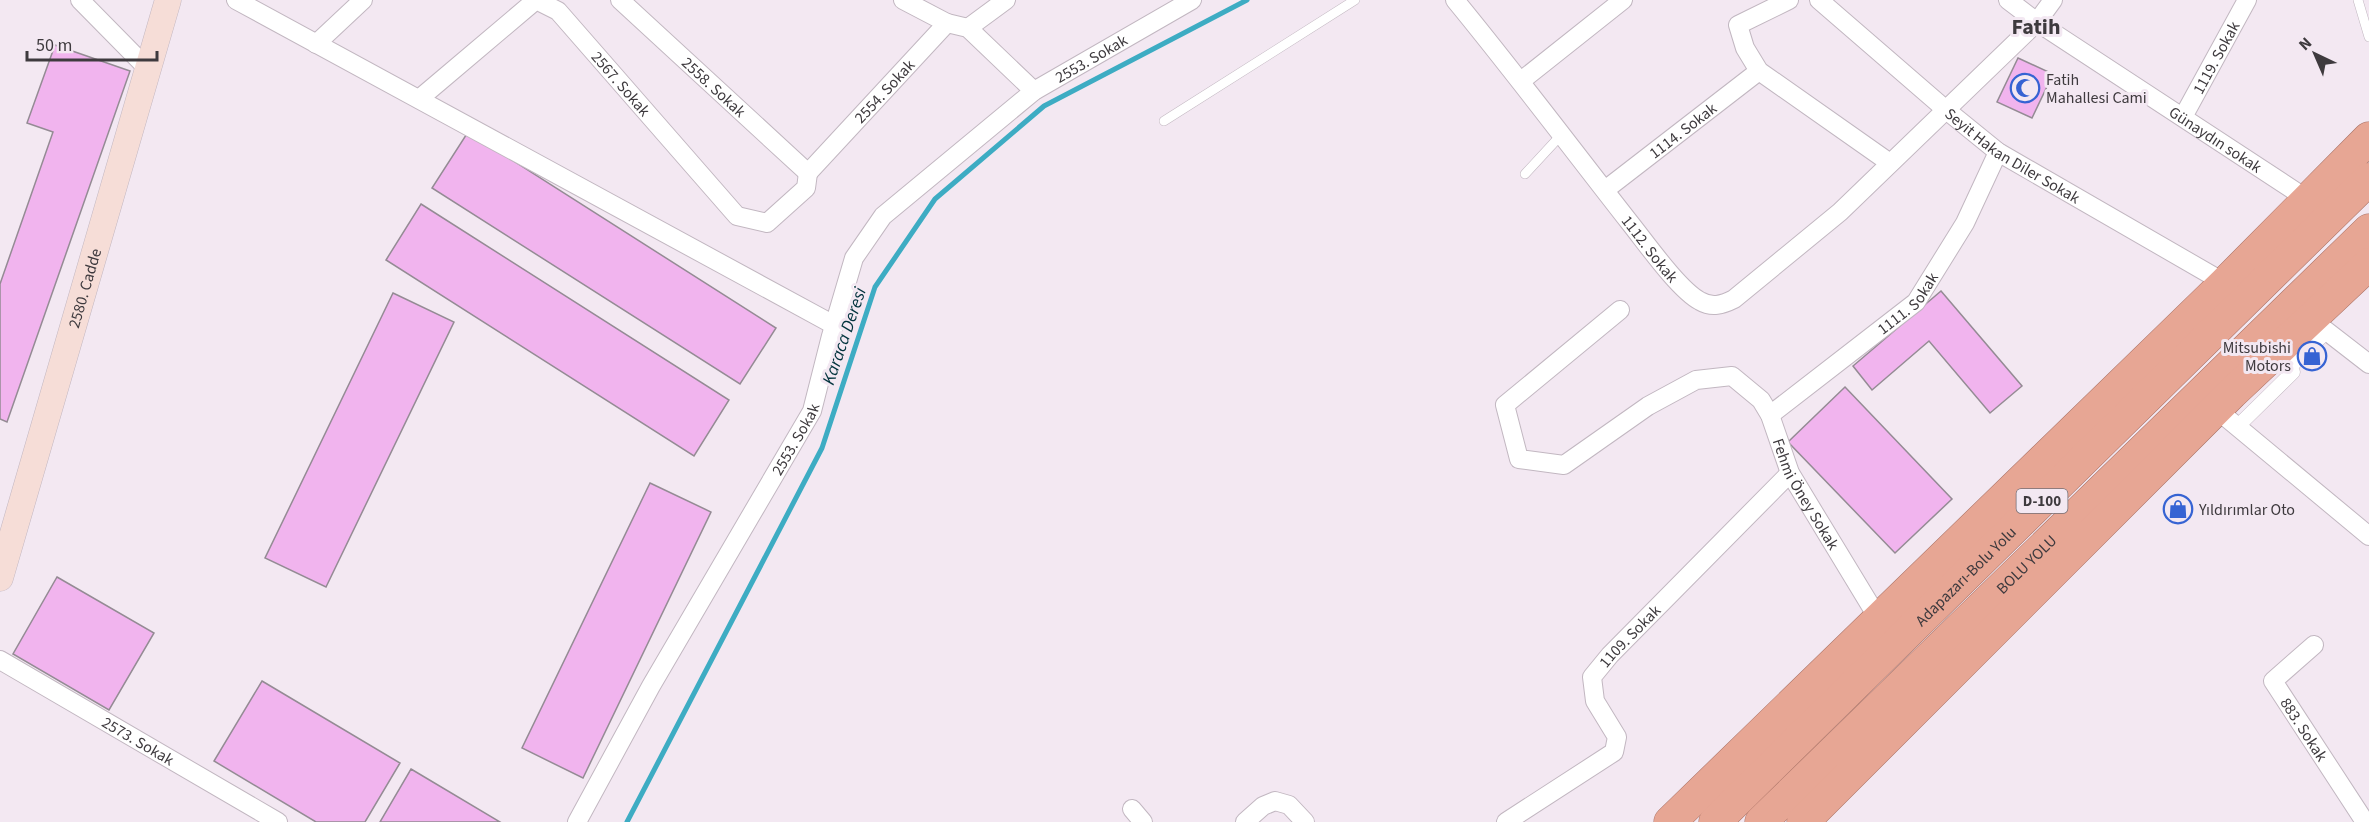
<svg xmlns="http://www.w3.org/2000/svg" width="2369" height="822" viewBox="0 0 2369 822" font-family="'Source Sans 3',sans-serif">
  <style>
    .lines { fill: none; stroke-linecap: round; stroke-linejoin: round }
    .stream { stroke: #3dacc3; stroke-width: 5 }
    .building { fill: #f1b4ee; stroke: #948b94; stroke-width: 1.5 }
    .service-casing { stroke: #c2b7c1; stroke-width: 10 }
    .pedestrian-casing { stroke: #c2b7c1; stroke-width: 15 }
    .minor-casing { stroke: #c2b7c1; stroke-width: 20 }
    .secondary-casing { stroke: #c2b7c1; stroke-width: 27 }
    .trunk-casing { stroke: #a87164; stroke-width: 33 }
    .service { stroke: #fff; stroke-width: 9 }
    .pedestrian { stroke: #fff; stroke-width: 14 }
    .minor { stroke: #fff; stroke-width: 18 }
    .secondary { stroke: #f6ddd7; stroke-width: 26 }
    .trunk { stroke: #e7a694; stroke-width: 32 }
    .labels { text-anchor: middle; stroke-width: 6; stroke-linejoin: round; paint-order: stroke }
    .shield { fill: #f3e8f2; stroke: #746e74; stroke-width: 1.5 }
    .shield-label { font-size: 15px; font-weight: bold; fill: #3e3a3e }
    .street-label { font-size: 16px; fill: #3e3a3e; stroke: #f3e8f2 }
    .poi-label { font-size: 16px; fill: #3e3a3e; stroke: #f3e8f2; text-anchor: start }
    .water-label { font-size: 18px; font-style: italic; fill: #00323c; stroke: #f3e8f2 }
    .district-label { font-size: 22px; font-weight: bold; fill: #3e3a3e; stroke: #f3e8f2 }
  </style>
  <rect width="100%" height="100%" fill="#f3e8f2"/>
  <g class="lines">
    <!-- stream -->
    <path class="stream" d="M627,822L822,448L875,287L935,199L1044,106L1247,0"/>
  </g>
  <!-- building -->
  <path class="building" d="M55,45L130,71L7,422L0,419V284L53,132L27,123Z
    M2018,58L2053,74L2032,118L1997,102Z
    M468,132L776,328L740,384L432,188Z
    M421,204L729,400L694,456L386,260Z
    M1941,291L2022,386L1990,413L1929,341L1872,390L1853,366Z
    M393,293L454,322L326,587L265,558Z
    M1845,387L1952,499L1895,553L1788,442Z
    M650,483L711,512L583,778L522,748Z
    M57,577L154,633L109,710L13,654Z
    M262,681L400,763L365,822H316L214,761Z
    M411,769L500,822H380Z"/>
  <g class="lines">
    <!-- service casing -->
    <g class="service-casing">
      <path id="service" d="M2358,0L2369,37
        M1164,121L1355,0
        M1525,174L1562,134"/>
    </g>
    <!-- pedestrian casing -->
    <g class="pedestrian-casing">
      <path id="pedestrian" d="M2237,427L2293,372L2289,368L2327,331"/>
    </g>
    <!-- minor casing -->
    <g class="minor-casing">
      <g id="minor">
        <path d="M80,0L148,69"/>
        <path d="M236,0L834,325"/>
        <path id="s1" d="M620,0L808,173"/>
        <path d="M903,0L947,23"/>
        <path id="s2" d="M1455,0C1515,73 1572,149 1630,223C1646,243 1679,290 1700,301C1712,308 1722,305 1734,299L1840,212L2037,22L2053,0"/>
        <path d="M1789,0L1738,25L1745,48L1759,71L1890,163"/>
        <path id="s3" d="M1819,0L1945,109L1998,152L2225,283"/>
        <path id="s4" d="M2008,0L2037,22L2307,199"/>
        <path d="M968,28L1006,0"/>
        <path d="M316,44L363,0"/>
        <path d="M1521,81L1623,0"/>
        <path id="s5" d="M419,99L536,0L558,11L737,216L767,223L806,188L808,173"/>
        <path id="s6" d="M2183,117L2247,0"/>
        <path id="s7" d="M808,173L947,23L968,28L1034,91"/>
        <path id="s8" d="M1605,190L1759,71"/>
        <path id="s9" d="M1620,310L1505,405L1519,459L1564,465L1648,406L1696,380L1732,376L1761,400L1770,415L1790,473L1878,618"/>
        <path d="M2311,319L2369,364"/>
        <path d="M2216,409L2369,536"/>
        <path id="s10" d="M1770,415L1916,302L1965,223L1998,152"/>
        <path id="s11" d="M2314,645L2273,681L2365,822"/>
        <path id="s12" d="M0,660L278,822"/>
        <path d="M1132,809L1143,822"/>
        <path id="s13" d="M577,822L651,686L812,411L831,336L854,258L883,216L1034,91L1192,0"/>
        <path d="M1245,822L1263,806L1275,801L1289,805L1305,822"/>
        <path id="s14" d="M1506,822L1614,752L1617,737L1595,701L1592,677L1610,655L1790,473"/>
      </g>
    </g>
    <!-- secondary casing -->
    <g class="secondary-casing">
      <g id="secondary">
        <path id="s15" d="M0,578L168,0"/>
      </g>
    </g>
    <!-- trunk casing -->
    <g class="trunk-casing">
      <g id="trunk">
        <path d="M1670,822L2225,283L2369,138"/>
        <path id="s16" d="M1715,822L2369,179"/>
        <path id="s17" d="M1761,822L2369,230"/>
        <path d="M1803,822L2232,393L2369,264"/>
      </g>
    </g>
    <!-- service -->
    <use href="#service" class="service"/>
    <!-- pedestrian -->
    <use href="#pedestrian" class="pedestrian"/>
    <!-- minor -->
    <use href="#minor" class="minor"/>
    <!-- secondary -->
    <use href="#secondary" class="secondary"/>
    <!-- trunk -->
    <use href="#trunk" class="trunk"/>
  </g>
  <!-- icons -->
  <defs>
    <g id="mosque-ring" transform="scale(1.5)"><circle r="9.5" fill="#f3e8f2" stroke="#3663d3" stroke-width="1.5"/><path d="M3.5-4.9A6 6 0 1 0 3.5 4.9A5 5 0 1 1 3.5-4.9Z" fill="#3663d3"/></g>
    <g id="shop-ring" transform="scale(1.5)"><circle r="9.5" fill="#f3e8f2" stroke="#3663d3" stroke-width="1.5"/><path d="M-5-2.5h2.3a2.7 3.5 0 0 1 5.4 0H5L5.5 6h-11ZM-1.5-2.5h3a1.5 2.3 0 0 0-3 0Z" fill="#3663d3"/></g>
  </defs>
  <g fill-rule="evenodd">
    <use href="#mosque-ring" x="2025" y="88"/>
    <use href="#shop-ring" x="2312" y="356"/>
    <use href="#shop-ring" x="2178" y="509"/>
  </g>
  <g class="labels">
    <!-- shield labels -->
    <rect class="shield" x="2016.5" y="489" width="51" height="24" rx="4.5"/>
    <g class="shield-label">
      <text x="2042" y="506">D-100</text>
    </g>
    <!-- street labels -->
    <g class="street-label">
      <text dy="6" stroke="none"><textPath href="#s13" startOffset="945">2553. Sokak</textPath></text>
      <text dy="6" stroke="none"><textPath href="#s6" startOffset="68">1119. Sokak</textPath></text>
      <text dy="6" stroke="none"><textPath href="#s5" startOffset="274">2567. Sokak</textPath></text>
      <text dy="6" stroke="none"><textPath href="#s1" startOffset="128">2558. Sokak</textPath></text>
      <text dy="6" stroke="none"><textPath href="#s7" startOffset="112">2554. Sokak</textPath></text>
      <text dy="6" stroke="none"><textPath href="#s8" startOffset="98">1114. Sokak</textPath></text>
      <text dy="6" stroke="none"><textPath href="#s4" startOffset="250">Günaydın sokak</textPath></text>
      <text dy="6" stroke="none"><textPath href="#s3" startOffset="249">Seyit Hakan Diler Sokak</textPath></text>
      <text dy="6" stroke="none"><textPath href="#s2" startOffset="316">1112. Sokak</textPath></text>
      <text dy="6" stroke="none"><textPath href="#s15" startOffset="302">2580. Cadde</textPath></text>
      <text dy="6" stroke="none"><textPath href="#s10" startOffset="178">1111. Sokak</textPath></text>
      <text dy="6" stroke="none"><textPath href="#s13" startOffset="441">2553. Sokak</textPath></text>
      <text dy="6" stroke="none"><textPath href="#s9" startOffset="586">Fehmi Öney Sokak</textPath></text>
      <text dy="6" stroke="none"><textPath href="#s17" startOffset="370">BOLU YOLU</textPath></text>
      <text dy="6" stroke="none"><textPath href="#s16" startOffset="351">Adapazarı-Bolu Yolu</textPath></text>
      <text dy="6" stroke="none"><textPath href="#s14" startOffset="266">1109. Sokak</textPath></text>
      <text dy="6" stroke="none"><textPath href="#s11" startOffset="112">883. Sokak</textPath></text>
      <text dy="6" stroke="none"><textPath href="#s12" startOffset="160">2573. Sokak</textPath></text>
    </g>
    <!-- poi labels -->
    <g class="poi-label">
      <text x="2046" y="85">Fatih<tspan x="2046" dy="18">Mahallesi Cami</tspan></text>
      <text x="2291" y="353" text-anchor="end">Mitsubishi<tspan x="2291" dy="18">Motors</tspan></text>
      <text x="2199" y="515">Yıldırımlar Oto</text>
    </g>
    <!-- water labels -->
    <g class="water-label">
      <text transform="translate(844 336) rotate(-71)" y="6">Karaca Deresi</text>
    </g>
    <!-- district labels -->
    <g class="district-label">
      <text x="2036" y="34">Fatih</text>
    </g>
  </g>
  <!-- north arrow -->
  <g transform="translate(2315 54) rotate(316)" stroke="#f3e8f2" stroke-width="4.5" paint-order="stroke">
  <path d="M0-4.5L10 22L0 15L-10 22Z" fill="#3e3a3e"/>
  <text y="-9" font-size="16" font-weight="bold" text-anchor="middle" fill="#3e3a3e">N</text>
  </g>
  <!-- scale -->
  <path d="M27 51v9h130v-9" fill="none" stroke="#3e3a3e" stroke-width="3"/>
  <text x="36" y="51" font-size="18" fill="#3e3a3e" stroke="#f3e8f2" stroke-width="4.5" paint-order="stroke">50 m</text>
</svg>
